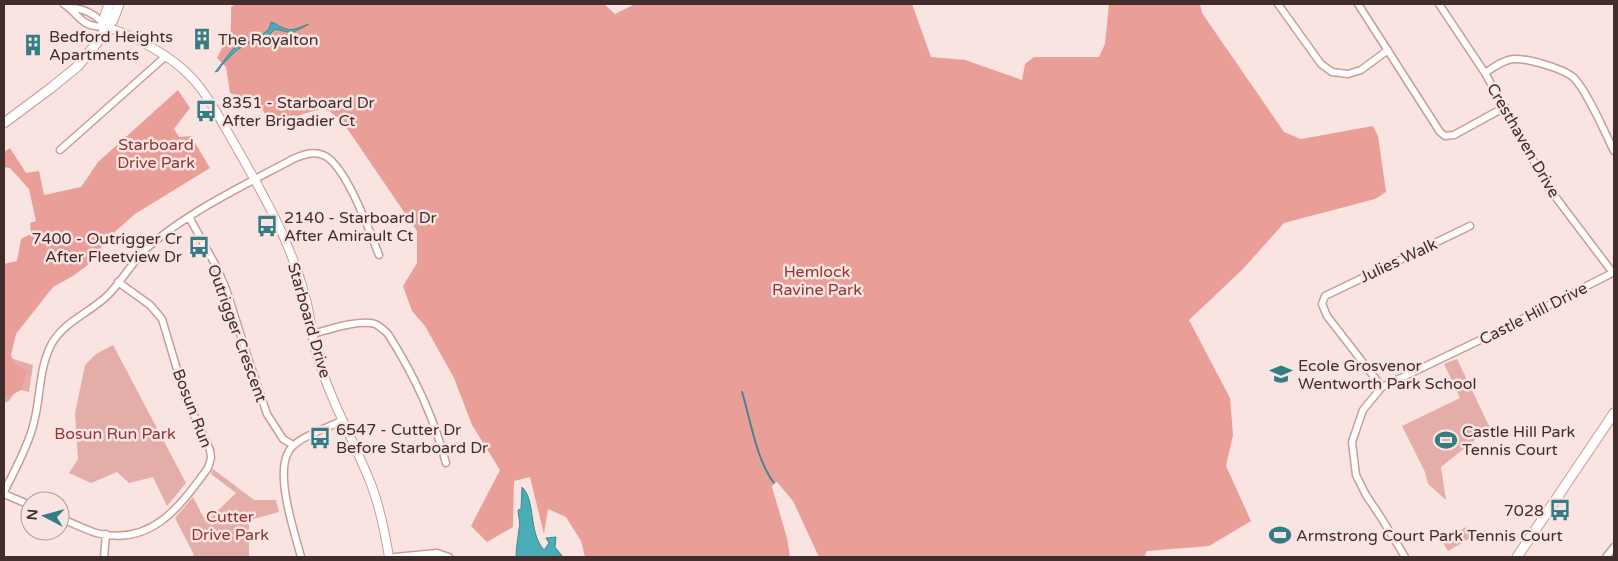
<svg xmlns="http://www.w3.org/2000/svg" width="1618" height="561" viewBox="0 0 1618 561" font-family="'Varela Round',sans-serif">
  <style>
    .green { fill: #e4ada8 }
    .forest { fill: #ea9e98 }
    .water { fill: #4aacb6; stroke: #48868d }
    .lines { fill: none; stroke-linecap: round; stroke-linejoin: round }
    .stream { stroke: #48868d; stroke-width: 2 }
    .minor-casing { stroke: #cd9b96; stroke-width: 9 }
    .tertiary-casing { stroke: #cd9b96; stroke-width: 10 }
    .secondary-casing { stroke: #cd9b96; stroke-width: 11 }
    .minor { stroke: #fff; stroke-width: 6 }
    .tertiary { stroke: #fff; stroke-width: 8 }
    .secondary { stroke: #fff; stroke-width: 9 }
    .labels { text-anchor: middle; stroke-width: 5; stroke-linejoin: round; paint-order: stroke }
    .poi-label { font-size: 16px; fill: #422d2c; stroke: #fae4e2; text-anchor: start }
    .street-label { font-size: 16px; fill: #422d2c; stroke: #fae4e2 }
    .park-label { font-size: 16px; fill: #8f3634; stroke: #fae4e2 }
  </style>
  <rect width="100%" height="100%" fill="#fae4e2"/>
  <!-- green -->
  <path class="green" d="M113,345L186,483L167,506L153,477L129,483L117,472L91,483L69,473L78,459L75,413L85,365L96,354Z
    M4,356L33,365L29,392L17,389L9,401L4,403Z
    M1457,359L1490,428L1441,467L1446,500L1428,484L1425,472L1402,426L1460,398L1444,364Z
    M213,469L254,500H276L279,512L249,520V557H190L194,555L175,518L193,497L206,522L236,493L211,474Z
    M1466,527L1472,537L1448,551L1442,541Z"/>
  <!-- forest -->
  <path class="forest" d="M236,4H604L615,14L635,4H912L931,57L965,60L1022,80L1025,64L1034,57H1099L1105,44L1109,4H1200L1202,13L1284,132L1301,139L1373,126L1378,136L1386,192L1375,199L1284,223L1243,269L1189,320L1230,398L1233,435L1226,466L1251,521L1209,546L1147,551L1144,557H819L793,501L777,482L774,483L772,487L787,538L790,557H585L581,541L566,517L548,509L544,534L530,477L514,481L513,527L487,542L471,526L500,470L472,425L454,378L425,326L412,311L403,286L417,263V231L342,121L325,108L303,114L272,127L259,103L230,93L226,67L217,58L231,30V7Z
    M178,90L190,108L174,129L179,137L191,136L210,168L135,214L108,238L88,265L73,276L53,287L16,334L11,355L15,364L27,371L21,390L4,399V264L17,261L21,239L31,234L30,223L36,221L29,189L10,168L4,167V152L10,148L26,173L39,171L44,195L81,187L98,162Z"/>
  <!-- water -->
  <path class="water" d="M271,22C275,23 277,25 281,27C292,33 299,27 309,24L292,33L275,29L268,36L247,44L237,50L222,65L218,71L215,72L233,49L263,34L269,29Z
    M522,487C536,500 528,532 544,550L549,543L546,538L556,537L555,547L563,557H516C516,548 518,538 519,529C521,523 518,516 518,510L521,509Z"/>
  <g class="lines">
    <!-- stream -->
    <path class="stream" d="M742,392C751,421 756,459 774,483"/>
    <!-- minor casing -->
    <g class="minor-casing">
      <path id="minor" d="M64,4C81,16 80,27 106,27
        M1278,4L1321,64L1332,72L1348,74L1361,70L1388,50
        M1358,4L1440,132L1445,136L1454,135L1505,107
        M1439,4L1485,73L1548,187L1613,273
        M70,8C84,8 97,15 105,26
        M1485,73C1494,67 1503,60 1513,59C1527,58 1566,69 1575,79C1589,95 1604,131 1614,151
        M60,150L166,56
        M189,217L216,266L226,289L249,361L267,414L283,439L293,445
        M312,334C328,330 359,319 375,324C380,326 384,330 388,334C413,373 434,418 446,463
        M1382,387L1327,316L1322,304L1325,296L1470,226
        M4,492C14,471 27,449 33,426C41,399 38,371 51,345C64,321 90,313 108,295C122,281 132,262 147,248C189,211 243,186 293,159C302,155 312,151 323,155C345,163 370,232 379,255
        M4,494L30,505
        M60,518C72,523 84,529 96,533C152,547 180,506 208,468L211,458L210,450L185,396L162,319L150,305L118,282
        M104,557L106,534
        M301,557C295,533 270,464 294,445C306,434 328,428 343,420
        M395,557L437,553L449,557
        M1405,557L1382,519L1366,495L1356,475L1352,442L1363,410L1382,387L1501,330L1614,272
        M1606,557L1614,547"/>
    </g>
    <!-- tertiary casing -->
    <g class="tertiary-casing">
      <path id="tertiary" d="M106,27C133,35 171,56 190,76C206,92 219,117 230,136C259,187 290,239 305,296C311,315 311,336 317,355C330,400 354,441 371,484C380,507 385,533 389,557"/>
    </g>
    <!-- secondary casing -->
    <g class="secondary-casing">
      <path id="secondary" d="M106,27L105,16L109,4
        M4,123L51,88L78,66L99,40L106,27L113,20L119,4
        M1517,557L1614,413"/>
    </g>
    <!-- minor -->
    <use href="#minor" class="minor"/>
    <!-- tertiary -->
    <use href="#tertiary" class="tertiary"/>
    <!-- secondary -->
    <use href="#secondary" class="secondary"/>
  </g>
  <!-- icons -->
  <defs>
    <g id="building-bare" transform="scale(1.725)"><path d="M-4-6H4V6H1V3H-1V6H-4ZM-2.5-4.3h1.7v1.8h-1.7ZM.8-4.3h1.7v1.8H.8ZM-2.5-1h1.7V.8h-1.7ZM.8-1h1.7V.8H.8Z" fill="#357d85" stroke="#fae4e2" stroke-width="2.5" paint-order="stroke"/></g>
    <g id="bus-bare" transform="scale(1.725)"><path d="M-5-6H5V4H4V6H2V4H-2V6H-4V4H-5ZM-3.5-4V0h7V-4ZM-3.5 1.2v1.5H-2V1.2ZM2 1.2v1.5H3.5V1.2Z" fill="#357d85" stroke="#fae4e2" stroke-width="2.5" paint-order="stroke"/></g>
    <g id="school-bare" transform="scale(1.725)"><path d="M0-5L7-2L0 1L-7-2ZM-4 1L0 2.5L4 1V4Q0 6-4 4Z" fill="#357d85" stroke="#fae4e2" stroke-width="2.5" paint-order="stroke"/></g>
    <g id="stadium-bare" transform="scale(1.725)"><path d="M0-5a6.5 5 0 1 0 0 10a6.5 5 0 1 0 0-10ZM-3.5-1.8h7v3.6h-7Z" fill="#357d85" stroke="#fae4e2" stroke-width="2.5" paint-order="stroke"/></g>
  </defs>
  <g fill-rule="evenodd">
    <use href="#building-bare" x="202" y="39"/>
    <use href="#building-bare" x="33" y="45"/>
    <use href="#bus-bare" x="206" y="111"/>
    <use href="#bus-bare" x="267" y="226"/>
    <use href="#bus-bare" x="199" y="247"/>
    <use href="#school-bare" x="1281" y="374"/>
    <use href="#bus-bare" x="320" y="438"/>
    <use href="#stadium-bare" x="1446" y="440"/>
    <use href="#bus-bare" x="1560" y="510"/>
    <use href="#stadium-bare" x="1280" y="535"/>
  </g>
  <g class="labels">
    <!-- poi labels -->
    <g class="poi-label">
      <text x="49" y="42">Bedford Heights<tspan x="49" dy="18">Apartments</tspan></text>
      <text x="218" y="45">The Royalton</text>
      <text x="222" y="108">8351 - Starboard Dr<tspan x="222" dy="18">After Brigadier Ct</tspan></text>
      <text x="284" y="223">2140 - Starboard Dr<tspan x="284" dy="18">After Amirault Ct</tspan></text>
      <text x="182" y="244" text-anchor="end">7400 - Outrigger Cr<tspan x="182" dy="18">After Fleetview Dr</tspan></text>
      <text x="1298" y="371">Ecole Grosvenor<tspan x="1298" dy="18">Wentworth Park School</tspan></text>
      <text x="336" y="435">6547 - Cutter Dr<tspan x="336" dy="18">Before Starboard Dr</tspan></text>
      <text x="1462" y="437">Castle Hill Park<tspan x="1462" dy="18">Tennis Court</tspan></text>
      <text x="1544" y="516" text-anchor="end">7028</text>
      <text x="1296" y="541">Armstrong Court Park Tennis Court</text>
    </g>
    <!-- street labels -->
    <g class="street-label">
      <text transform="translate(1524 140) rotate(60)" y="6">Cresthaven Drive</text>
      <text transform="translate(1398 260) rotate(-25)" y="6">Julies Walk</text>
      <text transform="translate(1533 313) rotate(-27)" y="6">Castle Hill Drive</text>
      <text transform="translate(310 320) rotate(74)" y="6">Starboard Drive</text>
      <text transform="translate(238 333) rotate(70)" y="6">Outrigger Crescent</text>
      <text transform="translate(193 408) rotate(69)" y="6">Bosun Run</text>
    </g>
    <!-- park labels -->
    <g class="park-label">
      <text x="156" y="150">Starboard<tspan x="156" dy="18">Drive Park</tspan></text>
      <text x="817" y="277">Hemlock<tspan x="817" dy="18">Ravine Park</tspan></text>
      <text x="115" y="439">Bosun Run Park</text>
      <text x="230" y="522">Cutter<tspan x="230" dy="18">Drive Park</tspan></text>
    </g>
  </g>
  <!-- border -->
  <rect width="1618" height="561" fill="none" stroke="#422d2c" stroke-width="10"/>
  <!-- north arrow -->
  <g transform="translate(45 516) rotate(276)"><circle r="24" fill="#fae4e2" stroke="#b09b99"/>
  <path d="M0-4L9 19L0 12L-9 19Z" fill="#357d85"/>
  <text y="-8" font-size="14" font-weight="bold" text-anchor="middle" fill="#422d2c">N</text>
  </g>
</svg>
